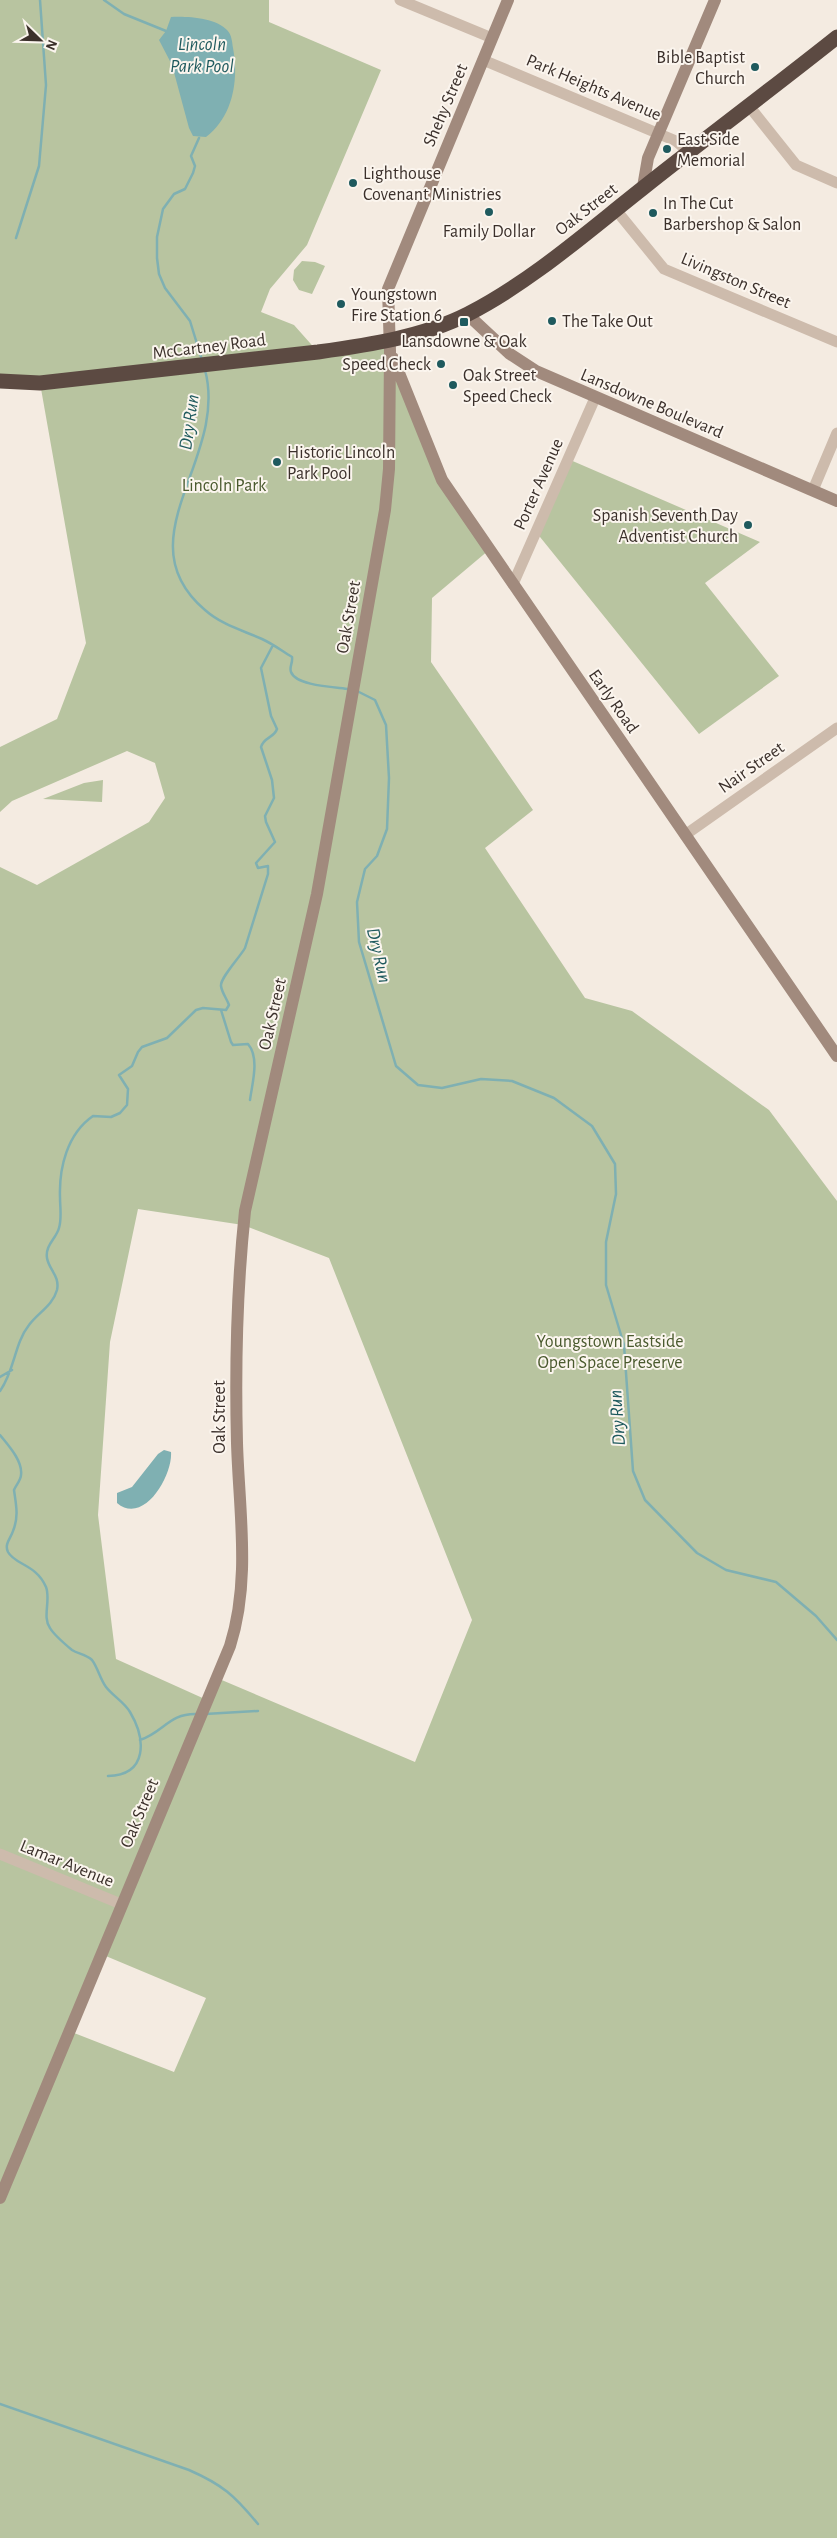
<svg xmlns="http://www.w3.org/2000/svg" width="837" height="2538" viewBox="0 0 837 2538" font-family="'Alegreya Sans',sans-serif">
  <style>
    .green { fill: #b8c4a0; fill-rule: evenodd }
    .water { fill: #7fb0b2 }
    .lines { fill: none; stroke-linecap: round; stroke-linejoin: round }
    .stream { stroke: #7fb0b2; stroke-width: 2.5 }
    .street { stroke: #cdbbac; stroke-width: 11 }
    .secondary { stroke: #a18a7d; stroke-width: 12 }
    .highway { stroke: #5c4a42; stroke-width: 15 }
    .poi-dot { fill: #1f5a5e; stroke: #fbf5ee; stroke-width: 2 }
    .labels { text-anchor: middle; stroke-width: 4; stroke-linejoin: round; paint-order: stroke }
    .poi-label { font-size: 18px; fill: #3b302b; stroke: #fbf5ee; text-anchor: start }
    .street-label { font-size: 18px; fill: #3b302b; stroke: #fbf5ee }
    .park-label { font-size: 18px; fill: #4a5a2e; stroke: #fbf5ee }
    .water-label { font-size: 19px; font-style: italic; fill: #1f5a5e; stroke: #fbf5ee }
  </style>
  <rect width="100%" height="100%" fill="#f4ebe1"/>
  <!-- green -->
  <path class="green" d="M0,0H269V22L381,70L307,245L270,289L261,312L294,325L318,352L389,339L434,464L489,550L432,598L431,662L533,810L485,848L585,998L632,1011L769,1110L837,1201V2538H0V867L37,885L149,822L165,798L155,763L127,751L12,801L0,812V747L57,719L86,643L40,383L0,381ZM138,1209L243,1225L329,1258L472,1620L415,1762L217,1678L207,1700L116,1659L98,1515L110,1342ZM101,1954L206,1998L174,2072L69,2031Z
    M302,261L315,262L325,266L312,294L299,290L293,280L294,270Z
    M568,459L760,542L705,583L779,676L699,734L536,532Z
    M103,780L102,802L43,799L84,783Z"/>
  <!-- water -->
  <path class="water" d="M171,17C187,16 216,18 227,30C232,35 232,42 233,48C239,80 233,117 206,137L193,136L189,128L172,65L159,40L166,31Z
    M164,1450L171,1452C173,1475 144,1526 117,1503V1493L132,1487L158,1454Z"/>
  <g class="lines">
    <!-- stream -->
    <path class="stream" d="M104,0L124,14L166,31
      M199,138L191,156L195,166L193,173L185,189L174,194L163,209L157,237V258L159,274L165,288L190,321L202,360
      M16,238L39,166L46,85L40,0
      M205,370C229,459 122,539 205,610C222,625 242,630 262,639C273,644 282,651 292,657C293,663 289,667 291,672C296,686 336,687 349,689
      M357,691L375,700L386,725L389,778L387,829L377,856L365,869L357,902L359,942L396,1066L418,1085L442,1088L481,1079L512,1081L554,1098L592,1126L615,1164L616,1194L606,1242V1285L624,1345L633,1471L645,1500L697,1553L726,1570L776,1582L816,1616L837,1640
      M221,1010L231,1042L233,1045L248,1044C260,1058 252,1084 250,1100
      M0,1377L12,1370
      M0,1391C15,1370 14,1344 29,1325C38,1313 53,1305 57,1290C60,1276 49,1270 47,1258C45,1245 56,1239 59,1228C62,1218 60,1208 60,1197C59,1168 67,1134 93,1116L111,1117L120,1113L127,1105L128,1089L119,1075L132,1066L138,1052L142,1047L167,1038L196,1010L203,1008L226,1010L229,1005C227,999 222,993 221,986C220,978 240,957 245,948L268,874V866L258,868L256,863L275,842L266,822L265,816L274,798L272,780L261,747C264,737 274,738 277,729L271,716L261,668L273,645
      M0,1435C8,1445 23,1461 21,1475C21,1480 16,1485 14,1490C16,1505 19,1516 13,1531C11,1538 4,1544 8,1552C15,1565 36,1564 46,1587C51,1600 42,1617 50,1628C54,1635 66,1645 72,1650C78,1654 86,1654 92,1660C98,1668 100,1679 106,1687C113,1696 124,1702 130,1712C146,1739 148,1775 108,1776
      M205,1714L258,1711
      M140,1740C164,1732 169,1713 197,1714
      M0,2404L189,2470C223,2485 234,2495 258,2524"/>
    <!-- street -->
    <path class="street" d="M400,0L492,38
      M483,60L676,141L689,152
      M749,106L796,165L837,183
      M616,210L664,269L837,342
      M813,490L837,433
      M513,584L595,398
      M685,835L837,728
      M0,1854L121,1904"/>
    <!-- secondary -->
    <path class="secondary" d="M643,187L648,158L715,0
      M467,314L510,354L536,371L837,501
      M393,358L442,480L837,1056
      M0,2198L230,1646C251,1580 239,1511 237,1443C235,1366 237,1287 245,1211L317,894L385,510L389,469L390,351L388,289L508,0"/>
    <!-- highway -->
    <path class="highway" d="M0,381L40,383L318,352C368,345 423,337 468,314C532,281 587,232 643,188C707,137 773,88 837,37"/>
  </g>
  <!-- markers -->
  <g class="poi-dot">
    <circle cx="755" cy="67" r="5"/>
    <circle cx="667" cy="149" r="5"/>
    <circle cx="353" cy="183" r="5"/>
    <circle cx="489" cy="212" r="5"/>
    <circle cx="653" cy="213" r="5"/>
    <circle cx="341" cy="304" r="5"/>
    <circle cx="552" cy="321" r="5"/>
    <rect x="459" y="317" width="10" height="10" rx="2.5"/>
    <circle cx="441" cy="364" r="5"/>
    <circle cx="453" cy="385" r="5"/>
    <circle cx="277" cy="462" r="5"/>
    <circle cx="748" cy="525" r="5"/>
  </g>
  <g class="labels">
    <!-- poi labels -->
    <g class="poi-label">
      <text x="745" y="63" text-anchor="end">Bible Baptist<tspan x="745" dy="21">Church</tspan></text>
      <text x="677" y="145">East Side<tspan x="677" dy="21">Memorial</tspan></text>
      <text x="363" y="179">Lighthouse<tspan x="363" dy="21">Covenant Ministries</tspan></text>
      <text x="663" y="209">In The Cut<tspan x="663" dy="21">Barbershop &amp; Salon</tspan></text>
      <text x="489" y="237" text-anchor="middle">Family Dollar</text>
      <text x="351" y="300">Youngstown<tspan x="351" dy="21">Fire Station 6</tspan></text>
      <text x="562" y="327">The Take Out</text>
      <text x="464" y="347" text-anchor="middle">Lansdowne &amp; Oak</text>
      <text x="431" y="370" text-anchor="end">Speed Check</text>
      <text x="463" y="381">Oak Street<tspan x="463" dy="21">Speed Check</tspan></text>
      <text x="287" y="458">Historic Lincoln<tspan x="287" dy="21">Park Pool</tspan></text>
      <text x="738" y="521" text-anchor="end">Spanish Seventh Day<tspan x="738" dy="21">Adventist Church</tspan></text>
    </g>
    <!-- street labels -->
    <g class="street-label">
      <text transform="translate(594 87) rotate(23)" y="6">Park Heights Avenue</text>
      <text transform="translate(445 105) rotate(-67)" y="6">Shehy Street</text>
      <text transform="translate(586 209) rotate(-38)" y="6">Oak Street</text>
      <text transform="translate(736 280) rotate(23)" y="6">Livingston Street</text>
      <text transform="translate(209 346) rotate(-7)" y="6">McCartney Road</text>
      <text transform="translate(652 403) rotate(23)" y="6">Lansdowne Boulevard</text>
      <text transform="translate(538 484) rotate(-66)" y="6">Porter Avenue</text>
      <text transform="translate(348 617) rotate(-80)" y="6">Oak Street</text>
      <text transform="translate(614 701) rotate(55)" y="6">Early Road</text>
      <text transform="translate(751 767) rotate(-35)" y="6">Nair Street</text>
      <text transform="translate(272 1014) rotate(-77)" y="6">Oak Street</text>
      <text transform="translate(219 1417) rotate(-90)" y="6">Oak Street</text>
      <text transform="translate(139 1813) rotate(-67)" y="6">Oak Street</text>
      <text transform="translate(67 1863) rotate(22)" y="6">Lamar Avenue</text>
    </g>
    <!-- park labels -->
    <g class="park-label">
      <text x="224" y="491">Lincoln Park</text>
      <text x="610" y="1347">Youngstown Eastside<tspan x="610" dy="21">Open Space Preserve</tspan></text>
    </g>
    <!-- water labels -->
    <g class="water-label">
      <text x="202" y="50">Lincoln<tspan x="202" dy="22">Park Pool</tspan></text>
      <text transform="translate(188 422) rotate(-82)" y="7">Dry Run</text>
      <text transform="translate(380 955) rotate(77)" y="7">Dry Run</text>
      <text transform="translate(616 1418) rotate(-94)" y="7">Dry Run</text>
    </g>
  </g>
  <!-- north arrow -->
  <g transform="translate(40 40) rotate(113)" stroke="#fbf5ee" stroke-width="4" paint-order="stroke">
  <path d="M0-4L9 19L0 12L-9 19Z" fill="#3b302b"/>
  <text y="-8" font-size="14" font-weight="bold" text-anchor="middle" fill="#3b302b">N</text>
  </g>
</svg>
